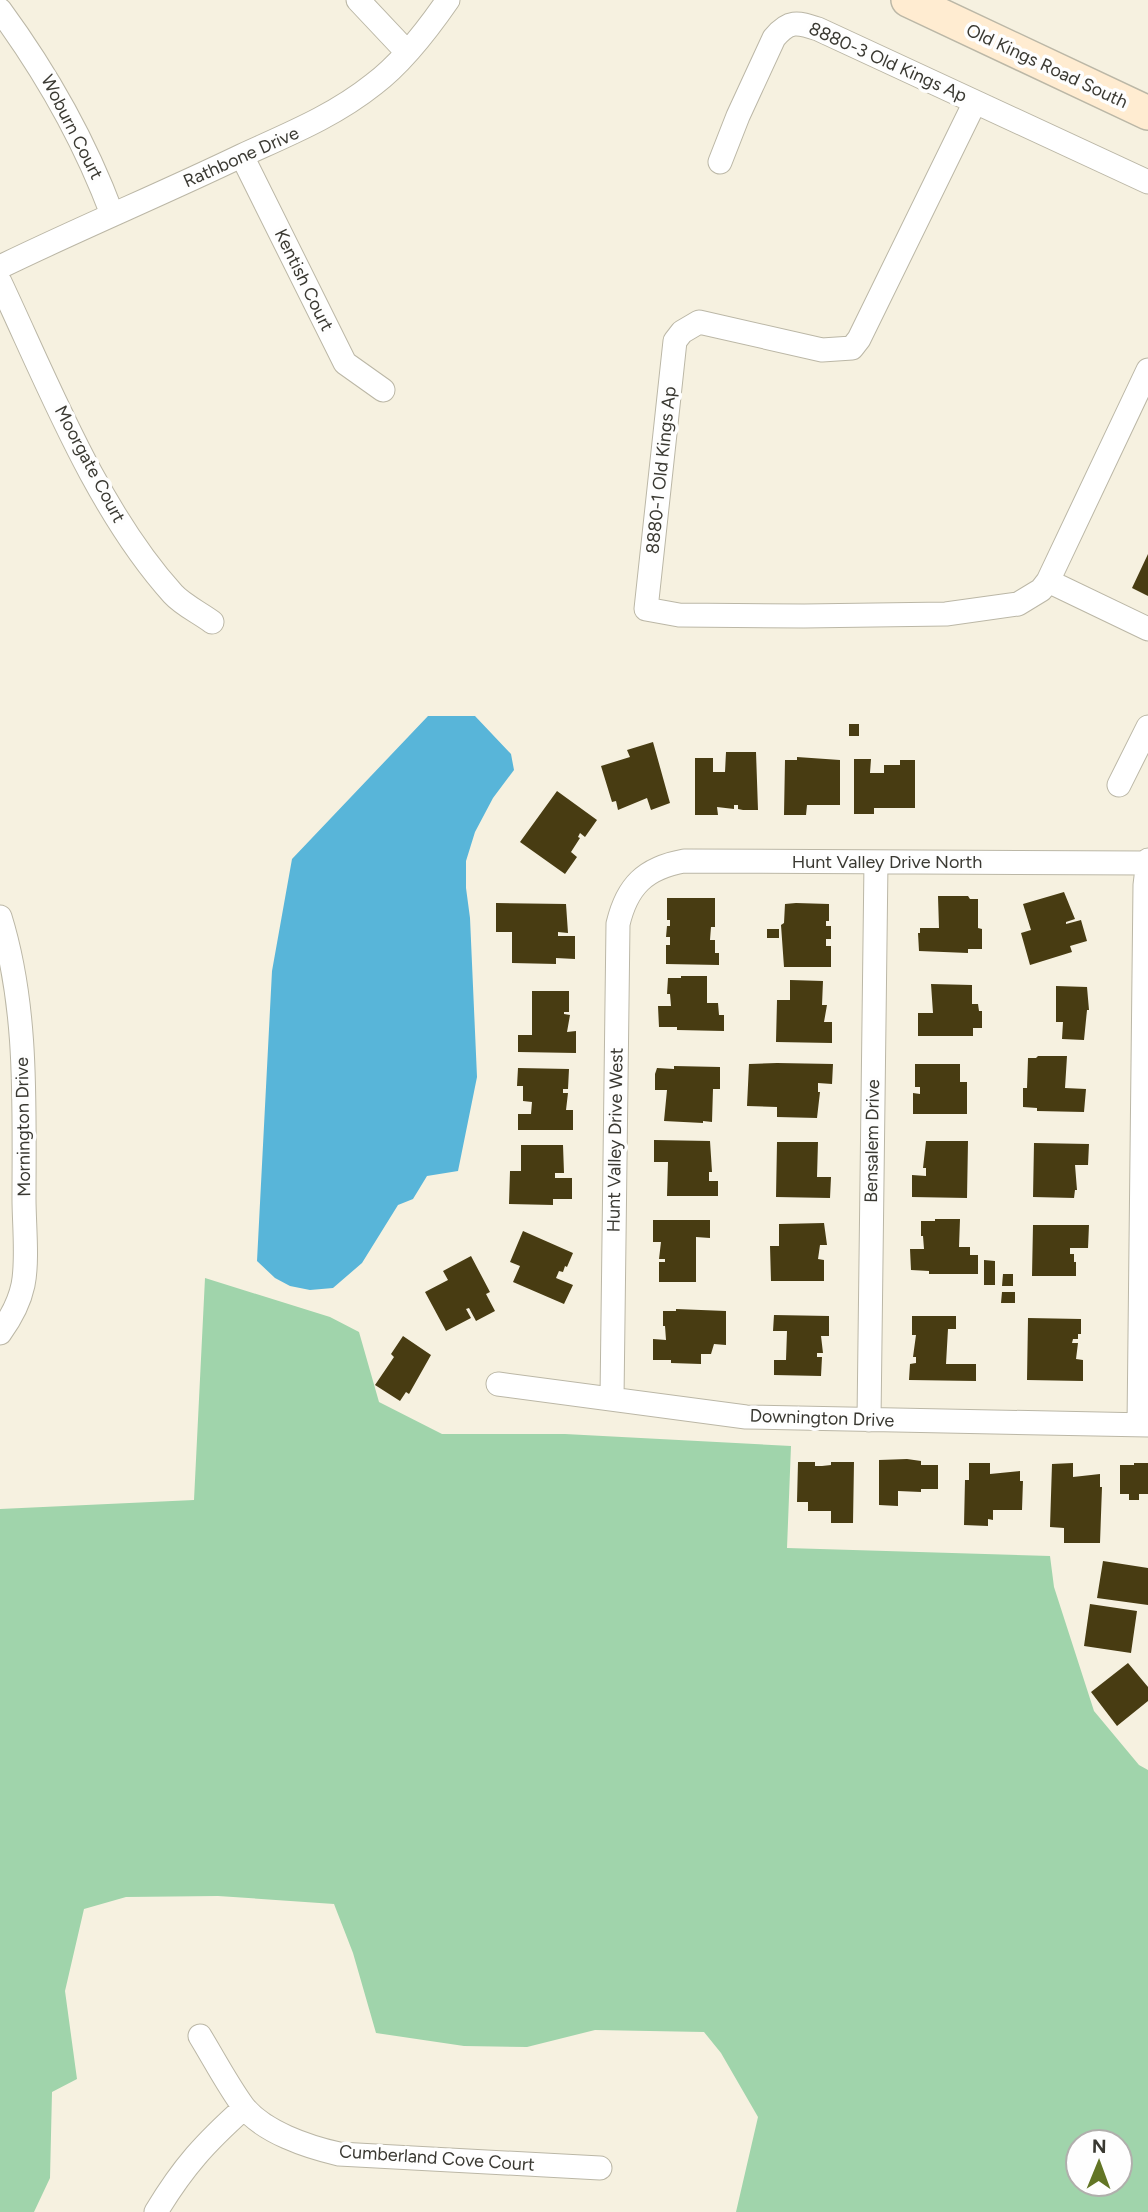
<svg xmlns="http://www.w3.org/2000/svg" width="1148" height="2212" viewBox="0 0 1148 2212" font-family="Figtree,sans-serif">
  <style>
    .green { fill: #a0d4ab; fill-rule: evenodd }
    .water { fill: #58b5d9 }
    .building { fill: #483c12 }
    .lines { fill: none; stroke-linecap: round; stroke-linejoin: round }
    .street-casing { stroke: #bbb7a6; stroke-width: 25 }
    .secondary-casing { stroke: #bbb7a6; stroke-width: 36 }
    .street { stroke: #fff; stroke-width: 23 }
    .secondary { stroke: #ffecd1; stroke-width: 33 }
    .labels { text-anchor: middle; stroke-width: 7; stroke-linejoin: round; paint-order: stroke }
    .street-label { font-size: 18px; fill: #3a3932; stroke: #fefefe }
  </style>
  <rect width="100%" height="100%" fill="#f6f1e0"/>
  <!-- green -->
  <path class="green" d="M205,1278L330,1317L359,1332L379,1402L442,1434H565L791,1446L787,1548L1050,1556L1054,1587L1094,1711L1139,1765L1148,1770V2212H736L758,2117L721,2053L704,2032L595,2030L527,2047L464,2046L376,2033L353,1953L334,1904L218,1896L126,1897L84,1909L65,1991L77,2079L52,2092L50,2178L34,2212H0V1509L194,1500ZM1078,2142H1120V2184H1078Z"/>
  <!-- water -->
  <path class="water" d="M428,716H475L511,754L514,770L493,798L475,832L466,861V888L470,918L477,1077L458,1171L427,1176L413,1199L398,1205L362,1263L333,1288L310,1290L290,1286L275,1278L257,1261L272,971L292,859Z"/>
  <!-- building -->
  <path class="building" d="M1148,554V596L1132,588Z
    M849,724H859V736H849Z
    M653,742L670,803L651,810L647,798L618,810L616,801L612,802L601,766L630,757L627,750Z
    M726,752H756L758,810H743L738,809V805H734V809L717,807L718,815H695V758H713V772H725Z
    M797,757L840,760V805H807L806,815H784L785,760H797Z
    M854,759H871L870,773H884V765H900V760H915V808H874V814H854Z
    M557,791L597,820L585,837L580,833L578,837L580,838L571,852L577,857L565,874L520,842Z
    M1064,892L1075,919L1066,922V924L1081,920L1087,941L1070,946L1072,952L1030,965L1021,933L1031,930L1023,904Z
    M938,896H968L970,899H978V928L982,929V949H968V953L919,951L918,933H920V928H939Z
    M667,898H715V927H711L710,940H715V953H719V965L666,964V945H670V937H666L667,926H670V920H667Z
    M496,903L566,904L568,933L558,932V936H575V959L556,958V964L512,963V932H496Z
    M796,903L829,904V921H826V926H831V939H826V946H831V967H784L781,925L784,923L785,904Z
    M767,929H779V938H767Z
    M681,976H707V1003H718L719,1015H724V1031L677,1030V1027H659L658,1006H671L670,994H667L668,978H681Z
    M790,980L823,981L822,1005H827L824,1022H832V1043L776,1042L777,1000H790Z
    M931,984L972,985V1004H978L979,1011H982V1028H973V1036H918V1013H933Z
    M1056,986L1087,987L1089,1010H1087L1084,1040L1062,1039L1063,1022H1056Z
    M532,991H569V1012H564V1014L570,1015L567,1032L576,1031V1053L518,1052V1035H532Z
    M1038,1056H1067L1065,1088L1086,1089L1084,1112L1037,1111V1108L1023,1107V1088H1027L1028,1058H1036Z
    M777,1063L833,1064L832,1084L818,1083V1092H820L817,1118L777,1117V1107L747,1106L749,1064Z
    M915,1064H960V1082H967V1114H913V1093L920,1094V1087H915Z
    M674,1066L720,1067V1089H713L712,1122L703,1121V1123L664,1121L667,1090H655V1074L657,1068L674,1069Z
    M518,1068L569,1069L568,1089H563V1093H568L566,1110H573V1130H518V1114H531L532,1102L523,1101V1086H517Z
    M654,1140L710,1141L712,1172H709V1181H718V1196H667L668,1162H654Z
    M926,1141H968L967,1198L912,1197V1175L926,1176V1168H923Z
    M777,1142H818L817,1177H831L830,1198L776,1197Z
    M1034,1143L1089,1144L1088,1165H1075L1077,1190H1075L1074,1198L1033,1197Z
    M521,1145H563L564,1173H555V1178H572V1199H553V1205L509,1204L510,1171H521Z
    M935,1219H960L959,1247H970V1255H978V1274H929V1271L911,1270L910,1249H924L923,1236H921V1221H935Z
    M653,1220H710V1238L696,1237V1282H659V1262H665V1259H659L661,1242H653Z
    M824,1223L827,1245H820L818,1259L824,1260V1281H771L770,1246H779V1224Z
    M1033,1225H1089L1088,1248H1070V1254H1074V1262H1076V1276H1032Z
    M523,1231L573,1253L567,1267L565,1266L563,1272L559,1271L556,1278L573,1285L564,1304L513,1282L520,1266L510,1262Z
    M471,1256L490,1292L486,1294L495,1311L476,1321L469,1308L466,1309L471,1318L446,1331L425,1292L448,1280L443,1271Z
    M984,1260L995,1261V1285H984Z
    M1003,1274H1013V1286H1002Z
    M1002,1292H1015V1303H1001Z
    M676,1309L726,1311V1345L714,1344L711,1354H701V1364L671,1363V1360H653V1339L666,1340L665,1326H663V1311H676Z
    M774,1315L829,1316V1336H821L823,1353H817V1357H822L821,1376L774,1375V1360H786L787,1331H773Z
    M912,1316H956V1329H948L946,1364H976V1381L909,1380L910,1364L916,1363V1357H913L916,1335H912Z
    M1028,1318L1081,1319V1334H1078V1339H1073L1072,1343H1078L1076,1359L1083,1360V1381L1027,1380Z
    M403,1336L431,1355L409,1394L406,1392L400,1401L375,1385L394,1357L391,1354Z
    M907,1459L921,1461V1465H938V1489H921V1492L898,1491V1506L879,1505V1460Z
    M798,1462H815V1466H822L831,1465V1462H854L853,1523H831V1511H808V1502H797Z
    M969,1463H990V1474L1020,1471V1481H1023L1022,1510H993V1520L988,1519V1526L964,1525L965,1480H969Z
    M1073,1463V1477L1100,1474V1487H1102L1100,1543H1064V1528L1050,1527L1052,1464Z
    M1134,1463H1148V1494H1139V1500H1129V1494H1120V1465H1134Z
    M1103,1561L1148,1568V1605L1097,1598Z
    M1090,1604L1137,1611L1131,1653L1084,1646Z
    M1128,1663L1148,1687V1701L1117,1726L1091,1692Z"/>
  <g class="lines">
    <!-- street casing -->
    <g class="street-casing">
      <path id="street" d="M358,0L406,51
        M0,10C47,74 84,139 112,214
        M975,102L859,339L852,348L822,350L699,322L682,332L675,341L646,609L679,615L804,616L946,614L1018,604L1041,590L1048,581L1148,370
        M242,156L345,363L383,390
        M720,162L738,116L774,38C789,20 797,22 818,29L1148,182
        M0,267C80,228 162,194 243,155C289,134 334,116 374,84C402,63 428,29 448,0
        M0,282C48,384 97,510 173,594C183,605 200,613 212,622
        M1048,581L1148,629
        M1119,785L1148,727
        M0,917C28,1007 24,1105 24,1199C24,1224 28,1261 23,1285C19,1304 11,1318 0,1333
        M498,1384L746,1417L1148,1425
        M612,1398L618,924C627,886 645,868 684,861L1147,863
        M869,1420L876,862
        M1139,1425L1145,885L1148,860
        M200,2036C214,2059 227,2084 243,2106C263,2132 308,2147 339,2154L600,2168
        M156,2212C183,2167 205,2143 244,2108"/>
    </g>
    <!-- secondary casing -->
    <g class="secondary-casing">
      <path id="secondary" d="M908,0L1148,113"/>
    </g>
    <!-- street -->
    <use href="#street" class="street"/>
    <!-- secondary -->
    <use href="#secondary" class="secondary"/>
  </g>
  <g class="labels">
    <!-- street labels -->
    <g class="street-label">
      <text transform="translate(888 62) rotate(24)" y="6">8880-3 Old Kings Ap</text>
      <text transform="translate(1047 66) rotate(25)" y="6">Old Kings Road South</text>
      <text transform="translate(72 127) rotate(63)" y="6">Woburn Court</text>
      <text transform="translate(241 157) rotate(-24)" y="6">Rathbone Drive</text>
      <text transform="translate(304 280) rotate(64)" y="6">Kentish Court</text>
      <text transform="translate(90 464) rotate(62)" y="6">Moorgate Court</text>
      <text transform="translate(661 470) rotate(-84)" y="6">8880-1 Old Kings Ap</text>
      <text x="887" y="868">Hunt Valley Drive North</text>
      <text transform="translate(23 1127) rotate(-91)" y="6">Mornington Drive</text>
      <text transform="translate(615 1140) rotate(-89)" y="6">Hunt Valley Drive West</text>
      <text transform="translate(872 1141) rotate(-89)" y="6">Bensalem Drive</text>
      <text transform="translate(822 1418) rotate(2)" y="6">Downington Drive</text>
      <text transform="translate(437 2158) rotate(4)" y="6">Cumberland Cove Court</text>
    </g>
  </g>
  <!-- north arrow -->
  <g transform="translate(1099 2163) rotate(1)"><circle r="33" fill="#fefefe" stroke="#b0afac" stroke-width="2"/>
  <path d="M0-5L12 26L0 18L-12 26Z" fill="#627525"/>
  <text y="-10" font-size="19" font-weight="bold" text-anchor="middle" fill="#3a3932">N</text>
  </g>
</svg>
